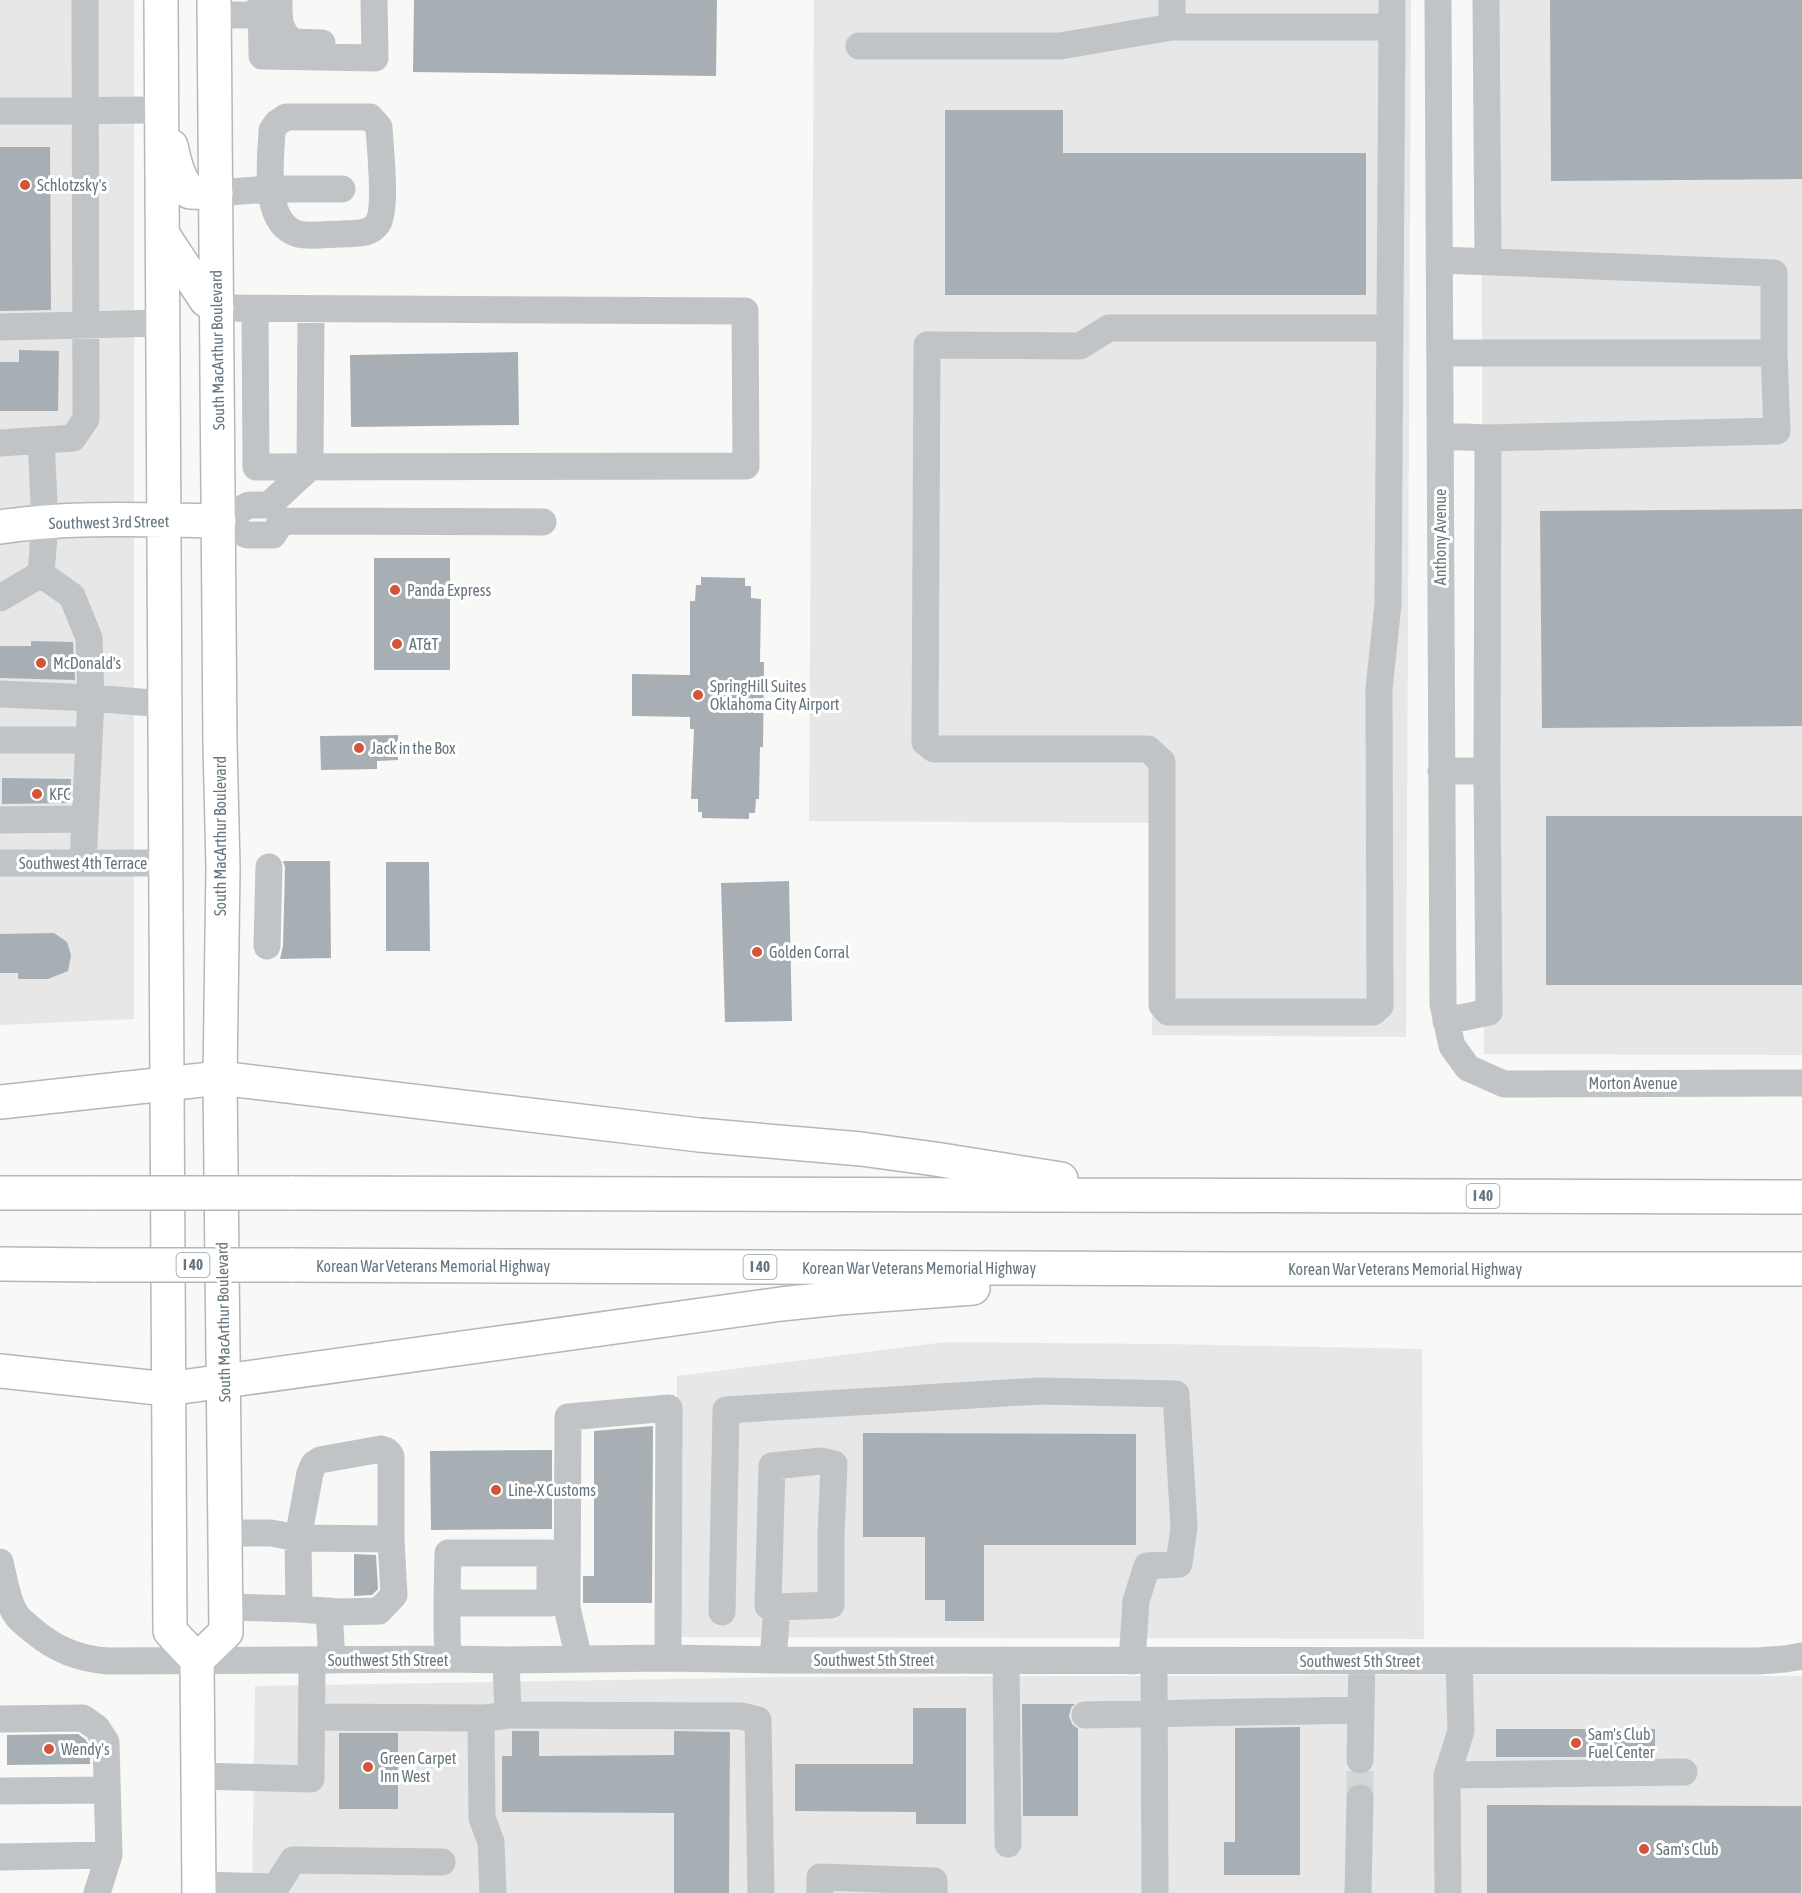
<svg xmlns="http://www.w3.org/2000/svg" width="1802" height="1893" viewBox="0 0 1802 1893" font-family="'Asap Condensed',sans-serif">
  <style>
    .built { fill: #e6e7e6 }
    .building { fill: #a8afb4 }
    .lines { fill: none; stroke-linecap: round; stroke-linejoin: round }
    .minor-tunnel { stroke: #d4d7d8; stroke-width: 27; stroke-dasharray: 27 14; stroke-linecap: butt }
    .major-casing { stroke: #b4b8bb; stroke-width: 36 }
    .highway-casing { stroke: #b3b7ba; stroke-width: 36 }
    .minor { stroke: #c0c4c7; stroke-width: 27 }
    .major { stroke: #fff; stroke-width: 33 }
    .highway { stroke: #fff; stroke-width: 33 }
    .highway-bridge-casing { stroke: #b3b7ba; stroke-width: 36; stroke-linecap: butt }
    .highway-bridge { stroke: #fff; stroke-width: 33 }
    .poi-dot { fill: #d4543a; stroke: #fff; stroke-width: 2 }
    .labels { text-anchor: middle; stroke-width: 6; stroke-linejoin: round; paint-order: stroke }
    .shield { fill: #fff; stroke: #949ea5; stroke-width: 1.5 }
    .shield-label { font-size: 15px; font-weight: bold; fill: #66757e }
    .poi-label { font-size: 16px; fill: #66757e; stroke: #fff; text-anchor: start }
    .street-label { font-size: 16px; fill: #66757e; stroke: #fff }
  </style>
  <rect width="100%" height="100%" fill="#f8f8f6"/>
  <!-- built -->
  <path class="built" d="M0,0H134V1019L0,1025Z
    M814,0H1411L1406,1037L1152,1035L1153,823L809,821Z
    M1481,0H1802V1055L1484,1054Z
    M946,1342L1162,1344L1422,1349L1424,1639L675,1637L677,1376Z
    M1412,1675L1802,1676V1893H252L255,1686L787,1677Z"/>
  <!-- building -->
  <path class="building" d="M414,0H717L716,76L413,72Z
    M1550,0H1802V179L1551,181Z
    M945,110H1063V153H1366V295H945Z
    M0,147H50L51,310L0,311Z
    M19,350L59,351L58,411H0V362H19Z
    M518,352L519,425L351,427L350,355Z
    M1802,509V726L1542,728L1540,511Z
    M374,558H450V670H374Z
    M701,577L745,578V586H751V598L761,599L760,662H764L763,747H760L759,799H756L755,813H749V819L702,818V812H698V799H691L694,729H690V717L632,716V674L690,675V601H695L696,585H701Z
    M31,641L73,642L75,680L0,678V646H31Z
    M398,735V760L377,761V769L321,770L320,736Z
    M2,778L71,779L70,803L2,804Z
    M1546,816H1802V985H1546Z
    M283,861H330L331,958L280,959L283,946L285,867Z
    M386,862H429L430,951H386Z
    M789,881L792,1021L725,1022L721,883Z
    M54,933L67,942L71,955L68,971L48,979H18V973H0V934Z
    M653,1426L652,1603H583V1576H594V1431Z
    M863,1433L1136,1434V1545H984V1621H945V1600H925V1537H863Z
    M552,1450V1529L431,1530L430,1451Z
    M354,1554L376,1555L378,1589L372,1595L354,1596Z
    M1022,1704H1075L1071,1708L1069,1716L1072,1724L1078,1729V1816H1023Z
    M913,1708H966V1824H916V1812L795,1811V1764H913Z
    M1300,1727V1875H1224V1842H1235V1728Z
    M1496,1729H1655V1757H1496Z
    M512,1731H539V1756L674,1755V1731L730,1732L729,1893H674V1813L502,1812V1756H512Z
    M339,1733H398V1809H339Z
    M78,1734L85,1739L90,1747V1764L7,1765V1735Z
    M1487,1805L1801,1806V1893H1487Z"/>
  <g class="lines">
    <!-- minor-tunnel -->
    <path class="minor-tunnel" d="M1360,1798V1760"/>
    <!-- major casing -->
    <g class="major-casing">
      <path id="major" d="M161,0L170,1631L197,1660L199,1893
        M171,146C175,163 178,179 190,192L216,193
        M163,235L206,300L217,308
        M0,527C72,516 147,520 219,521
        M197,1660L226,1632L220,1078L223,868L220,743L214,0"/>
    </g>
    <!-- highway casing -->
    <g class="highway-casing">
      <path id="highway" d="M0,1102L220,1078L699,1135L861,1149L935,1159L1061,1179
        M0,1193H97
        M290,1193L1802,1197
        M0,1264L96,1265
        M290,1265L1230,1269H1802
        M0,1371L167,1389L781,1304L839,1298L973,1288"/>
    </g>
    <!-- minor -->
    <path class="minor" d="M261,0L262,56L375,58L374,0
      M279,0C279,19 278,28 292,42L322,43
      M1172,0V27H1392V0
      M1438,0L1443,1004L1452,1046L1468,1068L1504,1084L1802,1083
      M1486,0L1488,261
      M214,15H261
      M859,46H1060L1172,27
      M0,111L162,110
      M286,117H370L379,127C380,148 387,208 378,223C370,236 352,233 340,234C329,234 309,237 298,234C261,223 271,159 272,130L277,123Z
      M216,193L269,189H342
      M1440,260L1774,273V353H1440
      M217,308L745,311L746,466L256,467L255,309
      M0,327L163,323
      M1390,328H1109L1080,346L927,345L925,742L934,749H1148L1162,762V1005L1168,1012H1373L1380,1006L1379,689L1388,604L1392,27
      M1440,436L1488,438
      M41,440L45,523L41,574L72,596L89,638L91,698L165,704
      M0,443L73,438L86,419L85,0
      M219,521L249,505H269L310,467L311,310
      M219,521L247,535H273L282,521
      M282,521L543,522
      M0,598L41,574
      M0,694L91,698L83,863
      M0,740H89
      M1441,771H1487L1488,438L1777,431L1774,353
      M0,820L85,819
      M0,863H165
      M267,946L269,867
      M1446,1021L1489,1012L1487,771
      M381,1449L387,1451L391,1456V1539L394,1595L379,1611L339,1612L299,1609L298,1538L310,1473L314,1464L320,1460Z
      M226,1533H271L298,1538L391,1539
      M0,1562C4,1578 7,1602 17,1616C22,1622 29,1627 35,1632C56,1650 80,1659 108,1661L448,1659L506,1660L668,1658L773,1660L1758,1661L1785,1659L1802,1656
      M447,1603H550V1553H448C447,1589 446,1624 448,1659
      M226,1607L299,1609
      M329,1611L332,1660
      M722,1612L726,1410L1040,1391L1176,1394L1184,1527L1179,1564L1147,1566L1136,1601L1132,1661
      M579,1659L567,1608L568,1417L669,1408L668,1658
      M773,1660L777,1607L831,1605V1536L834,1464L821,1461L772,1466L768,1606L777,1607
      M1006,1660L1008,1844
      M1154,1661L1155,1893
      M508,1715L741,1716L758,1720L761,1893
      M1085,1715L1361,1710
      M312,1717L486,1718L508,1715L506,1660
      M481,1718L482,1818L491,1842L493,1893
      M0,1719L83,1718L97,1728L106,1742L109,1855L97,1893
      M1360,1760L1362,1661
      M1447,1775L1684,1772
      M198,1776L311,1779L312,1660
      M0,1791L107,1790
      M0,1857L109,1855
      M199,1885L276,1887L293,1860L442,1862
      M820,1893V1877L934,1881V1893
      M1358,1893L1360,1798
      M1448,1893L1447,1775L1461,1731L1459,1661"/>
    <!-- major -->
    <use href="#major" class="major"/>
    <!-- highway -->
    <use href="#highway" class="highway"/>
    <!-- highway-bridge casing -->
    <g class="highway-bridge-casing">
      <path id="highway-bridge" d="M97,1193H290
        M96,1265H290"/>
    </g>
    <!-- highway-bridge -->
    <use href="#highway-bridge" class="highway-bridge"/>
  </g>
  <!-- markers -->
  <g class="poi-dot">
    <circle cx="25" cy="185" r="6"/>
    <circle cx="395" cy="590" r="6"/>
    <circle cx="397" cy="644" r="6"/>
    <circle cx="41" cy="663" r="6"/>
    <circle cx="698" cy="695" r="6"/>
    <circle cx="359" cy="748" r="6"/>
    <circle cx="37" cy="794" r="6"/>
    <circle cx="757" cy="952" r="6"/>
    <circle cx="496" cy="1490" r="6"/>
    <circle cx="1576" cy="1743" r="6"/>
    <circle cx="49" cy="1749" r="6"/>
    <circle cx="368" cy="1767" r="6"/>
    <circle cx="1644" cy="1849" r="6"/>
  </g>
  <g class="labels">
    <!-- shield labels -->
    <g class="shield">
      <rect x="1466.5" y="1184" width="33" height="24" rx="4.5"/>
      <rect x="176.5" y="1253" width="33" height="24" rx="4.5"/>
      <rect x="743.5" y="1255" width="33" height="24" rx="4.5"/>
    </g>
    <g class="shield-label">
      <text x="1483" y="1201">I 40</text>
      <text x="193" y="1270">I 40</text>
      <text x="760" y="1272">I 40</text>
    </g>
    <!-- poi labels -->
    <g class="poi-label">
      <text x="37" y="191">Schlotzsky's</text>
      <text x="407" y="596">Panda Express</text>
      <text x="409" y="650">AT&amp;T</text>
      <text x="53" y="669">McDonald's</text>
      <text x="710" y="692">SpringHill Suites<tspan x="710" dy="18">Oklahoma City Airport</tspan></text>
      <text x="371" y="754">Jack in the Box</text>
      <text x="49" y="800">KFC</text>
      <text x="769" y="958">Golden Corral</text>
      <text x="508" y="1496">Line-X Customs</text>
      <text x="1588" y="1740">Sam's Club<tspan x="1588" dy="18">Fuel Center</tspan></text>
      <text x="61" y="1755">Wendy's</text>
      <text x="380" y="1764">Green Carpet<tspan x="380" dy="18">Inn West</tspan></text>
      <text x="1656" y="1855">Sam's Club</text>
    </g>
    <!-- street labels -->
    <g class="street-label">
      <text transform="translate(217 350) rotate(-91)" y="6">South MacArthur Boulevard</text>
      <text transform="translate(109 522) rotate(-1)" y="6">Southwest 3rd Street</text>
      <text transform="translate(1440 537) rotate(-90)" y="6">Anthony Avenue</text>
      <text transform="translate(220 836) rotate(-90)" y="6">South MacArthur Boulevard</text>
      <text x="83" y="869">Southwest 4th Terrace</text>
      <text x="1633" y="1089">Morton Avenue</text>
      <text x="433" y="1272">Korean War Veterans Memorial Highway</text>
      <text x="919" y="1274">Korean War Veterans Memorial Highway</text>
      <text x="1405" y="1275">Korean War Veterans Memorial Highway</text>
      <text transform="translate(223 1322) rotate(-91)" y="6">South MacArthur Boulevard</text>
      <text x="388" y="1666">Southwest 5th Street</text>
      <text x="874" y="1666">Southwest 5th Street</text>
      <text x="1360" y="1667">Southwest 5th Street</text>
    </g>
  </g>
</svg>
